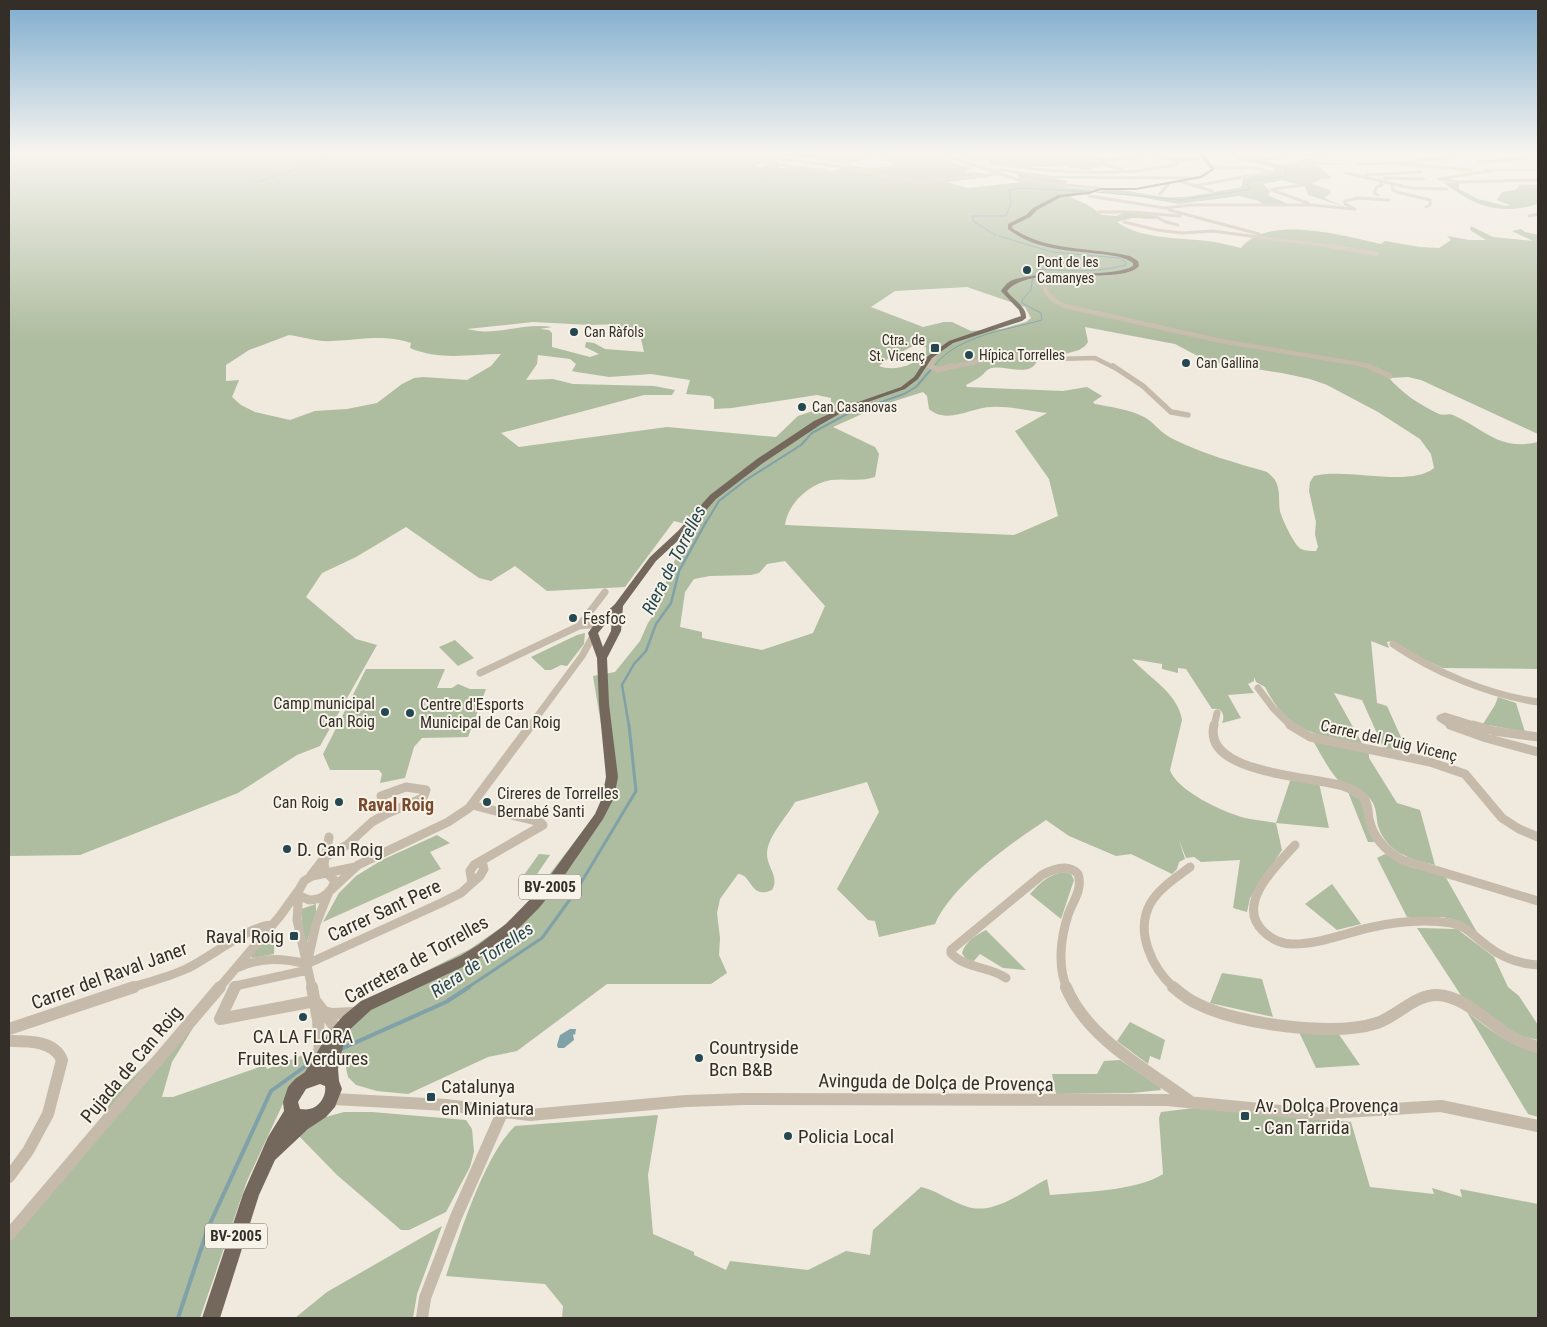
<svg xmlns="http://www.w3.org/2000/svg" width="1547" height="1327" viewBox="0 0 1547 1327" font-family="'Roboto Condensed',sans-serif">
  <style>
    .green { fill: #aebc9f; fill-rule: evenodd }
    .water { fill: #80a1a8 }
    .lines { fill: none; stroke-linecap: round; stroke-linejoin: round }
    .stream-far4 { stroke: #80a1a8; stroke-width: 1 }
    .stream-far3 { stroke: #80a1a8; stroke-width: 2 }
    .stream-far2 { stroke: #80a1a8; stroke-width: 2.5 }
    .stream-far1 { stroke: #80a1a8; stroke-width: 3 }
    .stream { stroke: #80a1a8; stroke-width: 4 }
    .minor-far5 { stroke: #c6bbab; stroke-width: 3 }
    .minor-far4 { stroke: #c6bbab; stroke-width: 4.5 }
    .minor-far3 { stroke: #c6bbab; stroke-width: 5.5 }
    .minor-far2 { stroke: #c6bbab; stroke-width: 7 }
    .minor-far1 { stroke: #c6bbab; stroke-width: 9 }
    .minor { stroke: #c6bbab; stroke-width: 12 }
    .major { fill: #74685c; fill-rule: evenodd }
    .poi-dot { fill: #244751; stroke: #f7f3e9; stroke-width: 2 }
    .labels { text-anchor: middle; stroke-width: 4; stroke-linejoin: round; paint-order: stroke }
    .far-poi-label { font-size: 14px; fill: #342e29; stroke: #f7f3e9; text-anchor: start }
    .shield { fill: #f7f3e9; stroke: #6e6963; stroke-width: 1 }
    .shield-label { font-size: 15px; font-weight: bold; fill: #342e29 }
    .poi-label { font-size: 16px; fill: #342e29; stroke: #f7f3e9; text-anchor: start }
    .street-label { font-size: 16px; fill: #342e29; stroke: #f7f3e9 }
    .water-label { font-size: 18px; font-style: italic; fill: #244751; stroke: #f7f3e9 }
    .neighbourhood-label { font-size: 18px; font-weight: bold; fill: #794a2c; stroke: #f7f3e9 }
    .near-poi-label { font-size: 19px; fill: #342e29; stroke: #f7f3e9; text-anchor: start }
    .near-street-label { font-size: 19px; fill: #342e29; stroke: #f7f3e9 }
  </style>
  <rect width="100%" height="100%" fill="#efe9de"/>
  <!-- green -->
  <path class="green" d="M9,154H930L937,158L971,168L965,172L983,173L988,177L947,182L967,188L1022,182L1016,173L1068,181L1063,187L1093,190L1070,197L1088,205L1102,215L1116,216L1126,212L1149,214L1161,219L1132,218L1117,222C1144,241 1184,237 1215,242C1224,244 1233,246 1241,248C1268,214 1344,236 1381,244L1385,241L1420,247L1439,248L1451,240L1447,236L1469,240H1486L1470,230L1471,226L1493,237L1533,241L1512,231L1521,229L1525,232L1538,235V434L1421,380L1408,377L1389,378C1403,394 1420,405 1439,414C1444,416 1449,413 1453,415C1486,430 1499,451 1538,442V669L1443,668L1405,651L1392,641L1387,642L1389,648L1371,641L1377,703L1387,706L1408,753L1384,749L1362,700L1334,693L1363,745C1317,735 1288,733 1265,687L1256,682L1254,677V681L1248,684L1254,693L1228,695L1241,718L1222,723C1226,714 1221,707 1212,709L1186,669L1178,668V673L1162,669V664L1132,659C1149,678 1178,693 1182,720L1170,770C1177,791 1223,812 1245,818C1255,820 1266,821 1276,823L1282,850L1250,898L1247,912L1233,908L1240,860L1201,862L1194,857L1186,858L1179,840L1185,859L1179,862L1177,869L1172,874L1131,854L1116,856L1069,836L1046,820C1010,844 952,885 935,924L879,937L875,921L868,920L837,889L879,812L867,782L795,802C787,817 768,835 767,853C766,866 780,877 772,890C750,900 752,874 738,874L720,899L717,913L720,938L719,955L727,973L711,984H607L517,1051L488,1057L408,1094L377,1091L356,1085L348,1077L346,1068L347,1057L307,1071L294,1080L247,1181L200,1318H9V1233L103,1117L112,1099L188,1021L193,1028L172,1062L162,1097H173L265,1065L267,1069L303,1055H308L352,1008L470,949L502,927L526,905L598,811L608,786L607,761L593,676L615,672L640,641L648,623L660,605L668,575L681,547L693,526L674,521L625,587L547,591L515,566L491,581L479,578L406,527L356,557L322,573L306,597L356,639L377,645L320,746L297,755L238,793L80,855L9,856ZM873,155L893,157L882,160L894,164L889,167L868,168L849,165L830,172L807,169L778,168L781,165L767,164L761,167H755L762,162L778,164L767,158L768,157L793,156L849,164ZM967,287L1025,307L1031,318L1026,322L1002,329L971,331L952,322H944L923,327L871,307L895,291ZM533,322L591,325L618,324L619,331L629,339H641L644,352L605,349L594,343L586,342L585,347L599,354L590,357L552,347V333L549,330L540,329L552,327C523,322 495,337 467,329ZM1085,327L1175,344L1209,362L1282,373L1310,379L1327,385L1378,412L1420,439L1431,454L1434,468C1410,488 1346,467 1314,476L1310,482L1309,491L1316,522L1315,534L1318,547L1316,551C1311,551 1306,551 1301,549C1294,545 1282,519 1280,511C1278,501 1281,490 1275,480C1273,477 1269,474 1267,472C1236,463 1204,454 1175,440C1161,434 1154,422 1144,417C1129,409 1110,407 1095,404L1093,402L1102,396L1087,387L1063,391L967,387L966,385C971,382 976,380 980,377C984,374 985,371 989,369C1003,363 1029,379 1037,361L1063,360L1065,354L1079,350L1085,346L1088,342ZM289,335C303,337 319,342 332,341C361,340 382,334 411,343L410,348C440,361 470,354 501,354L491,366L467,380L423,377L414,378L402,384L377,403L347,409L315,411L290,420L255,412L241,405L232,397L239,380L226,381V365L249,350ZM913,346L926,347V352C917,365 894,372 879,366L886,360ZM538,355L570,359L576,364L572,371L577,372L609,377L651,374L690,380L686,394L710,396L714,399V409L732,408L817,395L831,398V403L822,408L798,416L776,437L667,427L519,447L501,433L644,395H672L675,390L654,386L573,384L553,379L526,380L537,364ZM923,392L927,396L929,409C947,425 972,407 992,407C1010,406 1029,411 1047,413L1015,431L1049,479L1058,516L1014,535L785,525C788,503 809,484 831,480C846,478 860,482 875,477L879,454L875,447L833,427L882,405ZM785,561L825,606L813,633L762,650L702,638V632L680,627L685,592L694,579L710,576L751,575L759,573L767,564Z
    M955,154H1051L1052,156L1081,159L1101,164L1091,170L1071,168L1064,165L1048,167L1004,165L983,160L976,161Z
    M1229,154H1267L1249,156L1281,165L1291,164L1308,158L1317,161L1351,165H1317L1332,178L1321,179L1312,184L1330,190L1331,193L1324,198L1346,207L1308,195L1305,186L1282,180L1263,184L1270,191L1268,195L1288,204H1264L1256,200L1239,196L1178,204L1135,196L1100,192C1113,185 1149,196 1165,197C1190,199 1214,191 1238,188L1242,186L1243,178L1275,171L1272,167L1240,160Z
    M1443,182L1459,183V189L1478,199L1506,206L1510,205L1497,200L1502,192L1515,190L1522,185L1538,186V204C1498,216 1474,206 1443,182Z
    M585,633L584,644L567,666L561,665L551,670H545L531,657L577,635Z
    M455,640L474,658L458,666L439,647Z
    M366,669H445L437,688H452L458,684L470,689H486L468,737L422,738L414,747L405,778L380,783L382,774L379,770H330L323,754Z
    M1498,697L1516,703L1525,732L1483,724L1495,705Z
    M1313,741L1369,753V758L1397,803L1420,810L1435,865C1410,859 1387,853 1378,826C1376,817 1377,808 1371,800C1364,790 1351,789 1342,783C1332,777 1320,752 1313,741Z
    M1291,778L1319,783L1329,828L1276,823Z
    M1348,792L1361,800L1375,842H1368Z
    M437,835L450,843L430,852L441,869L323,922L339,893L356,876L382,860Z
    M539,854L550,855L531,883L521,879Z
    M1385,854L1410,867L1445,876L1478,934L1456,920L1443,917H1407L1377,858Z
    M1065,872L1071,874L1074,880L1061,919L1030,894C1041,882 1049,874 1065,872Z
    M1332,884L1361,924L1337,930L1305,904Z
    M316,904V912L304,952L301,909Z
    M275,928L274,954L252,958L251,956Z
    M1417,928L1457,929L1494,957L1508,987L1519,996L1538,1025V1040L1517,1035L1462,997Z
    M986,930L1026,970L1003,968L980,954L973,962L965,958L962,953C965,942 976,935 986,930Z
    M1222,973L1262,979L1273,1017L1210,1003Z
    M1467,1012C1492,1032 1507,1043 1538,1053V1117L1528,1114Z
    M1130,1022L1165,1040L1160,1060L1150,1056L1148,1064L1117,1041Z
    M1299,1032L1338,1033L1360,1065L1316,1068Z
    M1120,1060L1160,1087L1161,1090L1132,1093L1056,1094L1052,1074H1097L1104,1061Z
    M1194,1108L1351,1122L1370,1187L1434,1194L1432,1188L1462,1197L1460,1189L1538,1204V1318H562L563,1306L545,1284L446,1276C460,1234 484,1156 515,1126L658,1115L648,1175L653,1234L694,1252V1255L726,1270L730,1261L808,1270L846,1251L870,1255L873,1230L921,1187C938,1191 951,1202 968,1207C994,1215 1024,1191 1047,1179L1050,1195C1082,1192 1137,1191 1163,1174L1159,1118L1161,1112Z
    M344,1112H372L466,1120L472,1129L474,1152L470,1167L446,1212L409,1230H401L337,1175L299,1136L322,1118Z
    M442,1226L417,1294L413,1318H295L327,1292Z"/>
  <!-- water -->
  <path class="water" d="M570,1029H576L575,1035L573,1034L574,1040L564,1048H558L557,1045L560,1035Z"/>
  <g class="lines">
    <!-- stream-far4 -->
    <path class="stream-far4" d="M255,183L338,154
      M1097,192L1181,200L1251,189L1247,184L1250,181L1285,176L1287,173L1284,167L1248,158L1244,154
      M996,235L974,222L972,216H1006L1011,203L1009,190L1022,188L1091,192
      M933,368C954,336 1007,330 1042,320L1041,313L1022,303V300L1031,290L1033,275L1038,269C1068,271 1096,273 1126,265V262L1119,258L1052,252L999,236"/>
    <!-- stream-far3 -->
    <path class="stream-far3" d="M705,524L719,501L746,480L801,445L812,433L847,414L904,394L916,387L934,366"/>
    <!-- stream-far2 -->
    <path class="stream-far2" d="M629,726L622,685L634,664L646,651L656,624L671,603L679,571L706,522"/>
    <!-- stream-far1 -->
    <path class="stream-far1" d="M467,988L542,938L576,891L636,791L629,725"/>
    <!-- stream -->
    <path class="stream" d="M341,1049L446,1002L469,987
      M178,1318L208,1228L271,1091L310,1063"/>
    <!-- minor-far5 -->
    <path class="minor-far5" d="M939,154L1019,180L1104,189
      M1060,154L1100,159
      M1306,154L1316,156L1401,154
      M767,157L843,167L918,183L1000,174
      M1156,157L1179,160L1207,159
      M1426,158L1440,159L1471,154
      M771,159L780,165L829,171
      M1266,160L1297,154
      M1101,161L1161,154
      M1094,162L1122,169
      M1477,162L1524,159
      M762,163L776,164
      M991,163C1039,171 1085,175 1134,171
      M1357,164L1405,163L1429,159
      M1401,164L1471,170
      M988,170H1003L1050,177L1198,178
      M1485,170H1538
      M1490,171L1439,179L1460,182L1538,180
      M1130,172L1176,165L1179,160
      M1346,173L1411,188L1447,189
      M1366,175L1421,172
      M1384,178L1424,179
      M1179,181L1212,191
      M1392,183L1393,190L1397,192L1430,200V205L1426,207
      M1194,186L1270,172L1256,168L1212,167
      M1520,186H1538
      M1274,189L1304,185
      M1272,190L1308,203
      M1160,194L1169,183
      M1378,195L1374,193L1377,187L1382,185L1379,180
      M1089,196L1165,208L1191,205H1312L1355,209L1345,204V201L1358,198L1389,200
      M1169,210L1259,234
      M1098,212H1131L1180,216
      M1155,216L1166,222L1178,225
      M1529,216L1538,214
      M1124,222L1157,230L1182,233L1212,231L1337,247"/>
    <!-- minor-far4 -->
    <path class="minor-far4" d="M1330,246L1377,254
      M1044,276C1042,292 1051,300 1065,306L1221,341L1365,365L1371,368
      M933,368L929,366L935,358L933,354
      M947,368L1009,355L1054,359L1095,358L1115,368"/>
    <!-- minor-far3 -->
    <path class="minor-far3" d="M930,366L938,370L952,366
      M1113,366L1143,386L1171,412L1188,415
      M1368,366L1390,376"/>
    <!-- minor-far2 -->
    <path class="minor-far2" d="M579,626L605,592
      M1393,644C1434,672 1489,695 1538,702
      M480,673L579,626L599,624
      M1258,688L1273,708L1291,726
      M530,726L582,656L593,636
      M1214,726L1217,713
      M1452,726L1440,718L1445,716L1477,726"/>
    <!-- minor-far1 -->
    <path class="minor-far1" d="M1214,725C1202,774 1312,776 1343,786C1350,789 1358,791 1363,797C1368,803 1368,811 1369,819C1373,837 1386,851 1402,860L1538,901
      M1290,725L1310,737L1430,762L1465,774L1502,818L1519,829L1538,837
      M1450,725L1486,738L1538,752
      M1473,725L1494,731L1538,737
      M406,787L426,790L423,798L388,813L381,796Z
      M472,805L540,822L543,825L474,865L470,871L472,883L480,876L484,869L483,865L478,863
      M1295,845C1276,866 1235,904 1263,931C1271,939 1281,944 1293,944C1319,944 1343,934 1368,928C1394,922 1424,919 1451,923C1465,925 1475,937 1486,945C1501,957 1518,964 1538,965
      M326,873L324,864L329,837
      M311,875L325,857L347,845L372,822L388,813
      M331,890L358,865L448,822L469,808L531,725
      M298,895L309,900C322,900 331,893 335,881L327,873
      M307,964L441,903L461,893L472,883
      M307,964L316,924L328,894
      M239,967C262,957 283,958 307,964
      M1006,978C989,966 965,969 951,953V950L1042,875C1053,869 1068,863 1078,874C1083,889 1073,901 1068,915C1061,937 1057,966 1067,988
      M130,988C149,982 168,977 186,969C208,959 250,925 272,925
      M219,988L280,916L298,891
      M234,988L235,986L308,970
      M312,988L297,920L299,890L304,881L312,876L355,867
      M1174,988C1152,968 1135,932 1150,904C1159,888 1176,878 1190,867"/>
    <!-- minor -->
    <path class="minor" d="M235,987L220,1019L315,1001
      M312,987L318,1020L320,1056
      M1066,987C1088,1040 1147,1069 1191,1102
      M1173,987C1180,993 1188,1000 1198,1004C1237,1024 1334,1037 1377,1023C1398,1016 1415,994 1438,995C1466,997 1487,1022 1510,1036C1519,1042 1528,1044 1538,1047
      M316,1002L339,1032
      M324,1012L332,1014L354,1013
      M9,1029L134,987
      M9,1041C27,1041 54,1040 62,1060L48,1114L28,1151L9,1177
      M333,1099L446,1105L530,1115L686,1101L744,1099L1166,1100L1313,1114L1441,1106L1538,1126
      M9,1235L220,987
      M422,1318L425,1298L456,1217L502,1113"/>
    <!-- major -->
    <path class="major" d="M1199,154H1203L1215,169L1202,178L1136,190H1101L1089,194L1061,197L1037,210L1030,217L1012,226V228C1047,252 1090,247 1130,256L1138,261L1139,266C1120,287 1031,262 1007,291C1013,300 1027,306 1026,318L1022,321L953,343L932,358L918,379L905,389L848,409L820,425L763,463L716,499L684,535L656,561L623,606L621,631L607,658L609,704L618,777L614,798L603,819L560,882L539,908L515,932L488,953L469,964L371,1010L346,1033L338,1069L339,1081L342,1089L335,1107L326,1117L308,1129L275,1160L259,1195L220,1318H202L243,1194L268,1137L284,1111L283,1102L288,1087L295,1079L305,1072L330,1031L343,1016L361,1001L460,956L478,945L506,924L541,888L595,814L602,798L606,777L599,704L597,658L588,633L596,622L615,604L650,557L678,531L710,495L757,459L814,421L844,407L901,387L914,377L928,356L949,341L1021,316L1019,310L1001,291C1003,288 1006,284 1009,282C1015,278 1025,277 1032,276C1058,272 1113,277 1133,266V263C1122,255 1106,255 1092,253C1062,250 1033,248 1008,229V224L1026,215L1033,208L1058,195L1088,192L1101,188H1136L1200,176L1211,169ZM612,616L611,631L603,647L598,633ZM320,1084L325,1086C327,1095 319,1108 309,1109C306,1110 303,1109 300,1109L298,1102L306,1089Z"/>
  </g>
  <!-- sky -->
  <linearGradient id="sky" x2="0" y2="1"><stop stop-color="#7eacce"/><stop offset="0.45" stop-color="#f8f5f0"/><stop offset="1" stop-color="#f8f5f0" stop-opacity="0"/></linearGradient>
  <rect width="1547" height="340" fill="url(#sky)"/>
  <!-- markers -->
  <g class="poi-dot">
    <circle cx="1027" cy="270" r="5"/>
    <circle cx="574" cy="332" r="5"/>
    <rect x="930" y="343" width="10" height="10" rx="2.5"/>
    <circle cx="969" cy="355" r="5"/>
    <circle cx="1186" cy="363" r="5"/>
    <circle cx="802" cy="407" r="5"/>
    <circle cx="573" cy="618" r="5"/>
    <circle cx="385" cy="712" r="5"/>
    <circle cx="410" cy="713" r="5"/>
    <circle cx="339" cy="802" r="5"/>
    <circle cx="487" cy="802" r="5"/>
    <circle cx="287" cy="849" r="5"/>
    <rect x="289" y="931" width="10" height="10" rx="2.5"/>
    <circle cx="303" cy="1017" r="5"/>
    <circle cx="699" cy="1058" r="5"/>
    <rect x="426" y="1092" width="10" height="10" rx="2.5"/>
    <rect x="1240" y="1111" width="10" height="10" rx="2.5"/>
    <circle cx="788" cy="1136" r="5"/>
  </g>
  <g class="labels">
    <!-- far-poi labels -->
    <g class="far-poi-label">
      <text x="1037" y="267">Pont de les<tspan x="1037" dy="16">Camanyes</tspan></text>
      <text x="584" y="337">Can Ràfols</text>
      <text x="925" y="345" text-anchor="end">Ctra. de<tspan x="925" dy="16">St. Vicenç</tspan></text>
      <text x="979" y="360">Hípica Torrelles</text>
      <text x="1196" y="368">Can Gallina</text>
      <text x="812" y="412">Can Casanovas</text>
    </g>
    <!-- shield labels -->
    <g class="shield">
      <rect x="519" y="874.5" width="62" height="25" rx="4"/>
      <rect x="205" y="1223.5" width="62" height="25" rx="4"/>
    </g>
    <g class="shield-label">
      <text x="550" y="892">BV-2005</text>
      <text x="236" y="1241">BV-2005</text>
    </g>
    <!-- poi labels -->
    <g class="poi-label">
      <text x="583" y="624">Fesfoc</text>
      <text x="375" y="709" text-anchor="end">Camp municipal<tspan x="375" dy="18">Can Roig</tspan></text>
      <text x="420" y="710">Centre d'Esports<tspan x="420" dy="18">Municipal de Can Roig</tspan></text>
      <text x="497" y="799">Cireres de Torrelles<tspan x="497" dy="18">Bernabé Santi</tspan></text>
      <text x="329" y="808" text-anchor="end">Can Roig</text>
    </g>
    <!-- street labels -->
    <g class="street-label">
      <text transform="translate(1389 740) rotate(13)" y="6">Carrer del Puig Vicenç</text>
    </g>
    <!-- water labels -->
    <g class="water-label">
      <text transform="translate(674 560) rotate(-63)" y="6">Riera de Torrelles</text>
      <text transform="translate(482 960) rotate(-34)" y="6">Riera de Torrelles</text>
    </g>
    <!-- neighbourhood labels -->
    <g class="neighbourhood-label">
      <text x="396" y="811">Raval Roig</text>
    </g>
    <!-- near-poi labels -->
    <g class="near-poi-label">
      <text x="297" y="856">D. Can Roig</text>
      <text x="284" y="943" text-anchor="end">Raval Roig</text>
      <text x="303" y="1043" text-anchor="middle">CA LA FLORA<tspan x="303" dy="22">Fruites i Verdures</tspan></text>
      <text x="709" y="1054">Countryside<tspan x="709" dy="22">Bcn B&amp;B</tspan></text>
      <text x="441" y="1093">Catalunya<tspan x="441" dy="22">en Miniatura</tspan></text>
      <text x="1255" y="1112">Av. Dolça Provença<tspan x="1255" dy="22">- Can Tarrida</tspan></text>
      <text x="798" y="1143">Policia Local</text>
    </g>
    <!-- near-street labels -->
    <g class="near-street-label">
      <text transform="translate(384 910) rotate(-25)" y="7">Carrer Sant Pere</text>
      <text transform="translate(416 959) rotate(-29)" y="7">Carretera de Torrelles</text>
      <text transform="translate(109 975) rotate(-20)" y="7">Carrer del Raval Janer</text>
      <text transform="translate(131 1064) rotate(-50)" y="7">Pujada de Can Roig</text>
      <text transform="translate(936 1082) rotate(1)" y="7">Avinguda de Dolça de Provença</text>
    </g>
  </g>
  <!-- border -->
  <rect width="1547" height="1327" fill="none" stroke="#342e29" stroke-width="20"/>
</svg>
